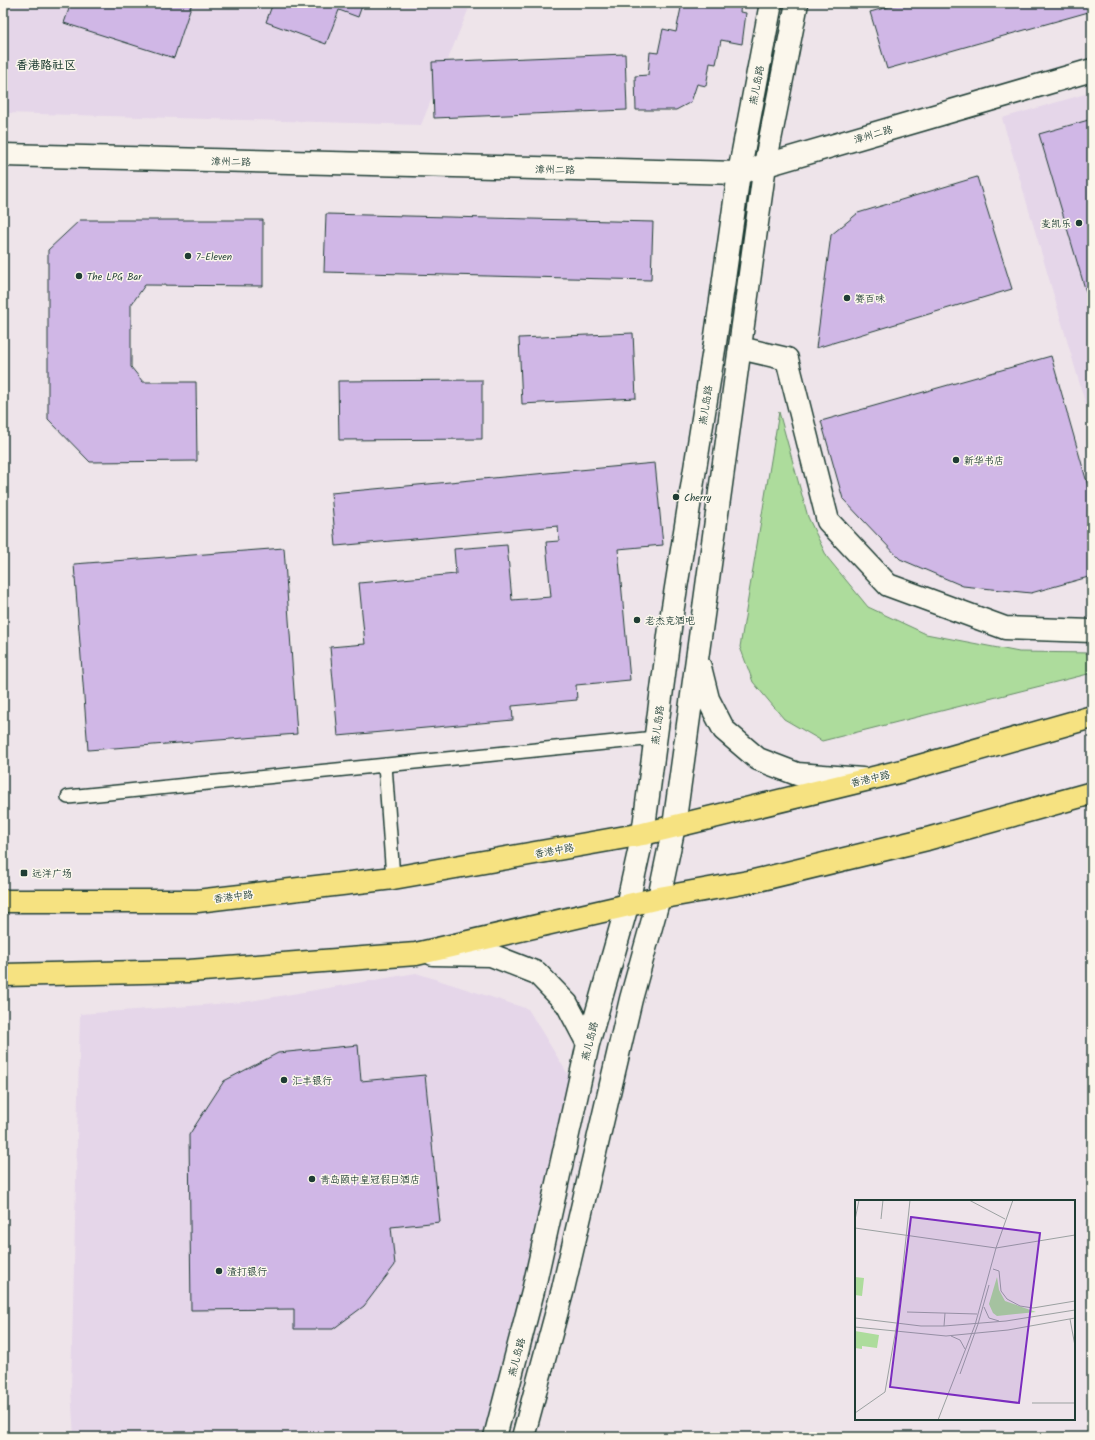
<svg xmlns="http://www.w3.org/2000/svg" width="1095" height="1440" viewBox="0 0 1095 1440" font-family="Kalam,'LXGW WenKai TC',sans-serif">
  <style>
    .built { fill: #e5d6e9 }
    .green { fill: #addc9c; stroke: #668c68 }
    .building { fill: #d0b7e6; stroke: #1f3d34 }
    .lines { fill: none; stroke-linecap: round; stroke-linejoin: round }
    .lane-casing { stroke: #1f3d34; stroke-width: 16 }
    .street-casing { stroke: #1f3d34; stroke-width: 25 }
    .secondary-casing { stroke: #1f3d34; stroke-width: 25 }
    .primary-casing { stroke: #1f3d34; stroke-width: 25 }
    .lane { stroke: #fbf7ec; stroke-width: 13 }
    .street { stroke: #fbf7ec; stroke-width: 22 }
    .secondary { stroke: #fbf7ec; stroke-width: 22 }
    .primary { stroke: #f6e281; stroke-width: 22 }
    .poi-dot { fill: #1f3d34; stroke: #fbf7ec; stroke-width: 1.5 }
    .labels { text-anchor: middle; stroke-width: 3; stroke-linejoin: round; paint-order: stroke }
    .street-label { font-size: 10px; fill: #1f3d34; stroke: #fbf7ec }
    .poi-label { font-size: 10px; fill: #1f3d34; stroke: #fbf7ec; text-anchor: start }
    .quarter-label { font-size: 12px; font-weight: bold; fill: #1f3d34; stroke: #fbf7ec }
    .inset-road { fill: none; stroke: #9ba1a1; stroke-width: 1 }
    .view { fill: #7b2cbf; fill-opacity: 0.15; stroke: #7b2cbf; stroke-width: 2 }
    .inset-edge { fill: none; stroke: #1f3d34; stroke-width: 2 }
  </style>
  <rect width="100%" height="100%" fill="#eee4ea"/>
  <filter id="ink" filterUnits="userSpaceOnUse"><feTurbulence type="fractalNoise" baseFrequency=".025" numOctaves="2"/><feDisplacementMap in="SourceGraphic" scale="8" xChannelSelector="R" yChannelSelector="G"/><feConvolveMatrix kernelMatrix="1 2 1 2 8 2 1 2 1" color-interpolation-filters="sRGB"/></filter>
  <g filter="url(#ink)">
    <!-- built -->
    <path class="built" d="M8,3H471L421,125L5,113Z
      M1092,92V426L1002,118Z
      M416,973L528,1009L569,1076L520,1317L485,1437H74L71,1389L80,1014L244,1002Z"/>
    <!-- green -->
    <path class="green" d="M779,412L808,517L827,557L868,607L926,634L1019,652L1092,653V673L822,741L784,719L753,682L740,647Z"/>
    <!-- building -->
    <path class="building" d="M71,3H192L174,58L64,23Z
      M273,3H363L358,17L339,10L326,44L266,22Z
      M682,3L690,4L691,3H741L740,12L746,13L742,44L721,40L716,64L710,63L706,86L697,84L691,102L676,110H636L635,76L648,75L650,52L658,53L663,29L676,32Z
      M902,3H1092V11L887,69L870,12Z
      M625,54L627,110L434,118L432,62Z
      M1092,119V312L1039,134Z
      M977,177L1012,289L816,348L831,235L858,213Z
      M326,214L653,222L651,280L324,272Z
      M80,220H263V286L145,285L131,305V367L143,382H196L197,461L90,462L48,419V250Z
      M633,333L636,398L522,404L519,338Z
      M1051,356L1092,500V576L1031,593L963,586L900,559L843,499L821,421Z
      M482,380V439L339,440L338,381Z
      M655,463L663,545L618,549L630,680L576,685L577,700L512,706L513,720L338,736L330,647L365,644L359,583L456,574L454,549L507,545L512,600L551,597L546,542L559,541L558,526L336,546L331,493Z
      M284,548L297,734L88,750L74,564Z
      M358,1045L361,1081L425,1075L440,1222L391,1227L395,1265L364,1306L333,1329H294V1309L191,1310L189,1135L224,1081L278,1053Z"/>
    <g class="lines">
      <!-- lane casing -->
      <g class="lane-casing">
        <path id="lane" d="M385,765L393,878
          M68,797L655,738"/>
      </g>
      <!-- street casing -->
      <g class="street-casing">
        <path id="street" d="M3,155L739,173L1092,70
          M740,348L787,359L828,521L888,585L1005,628L1092,631"/>
      </g>
      <!-- secondary casing -->
      <g class="secondary-casing">
        <path id="secondary" d="M700,667L708,699L724,730L758,759L797,774L862,779
          M433,954L491,955L537,973L567,1004L588,1044
          M495,1437L534,1287L588,1044L627,906L643,834L672,613L715,343L739,173L771,3
          M523,1437L563,1289L631,999L659,898L674,826L765,165L797,3"/>
      </g>
      <!-- primary casing -->
      <g class="primary-casing">
        <path id="primary" d="M3,901H197L393,878L643,834L902,771L1092,717
          M3,975L189,971L416,954L659,898L754,881L927,839L1092,793"/>
      </g>
      <!-- lane -->
      <use href="#lane" class="lane"/>
      <!-- street -->
      <use href="#street" class="street"/>
      <!-- secondary -->
      <use href="#secondary" class="secondary"/>
      <!-- primary -->
      <use href="#primary" class="primary"/>
    </g>
  </g>
  <!-- markers -->
  <g class="poi-dot">
    <circle cx="1079" cy="223" r="4"/>
    <circle cx="188" cy="256" r="4"/>
    <circle cx="79" cy="276" r="4"/>
    <circle cx="847" cy="298" r="4"/>
    <circle cx="956" cy="460" r="4"/>
    <circle cx="676" cy="497" r="4"/>
    <circle cx="637" cy="620" r="4"/>
    <rect x="20" y="869" width="8" height="8" rx="2"/>
    <circle cx="284" cy="1080" r="4"/>
    <circle cx="312" cy="1179" r="4"/>
    <circle cx="219" cy="1271" r="4"/>
  </g>
  <g class="labels">
    <!-- street labels -->
    <g class="street-label">
      <text transform="translate(756 85) rotate(-79)" y="4">燕儿岛路</text>
      <text transform="translate(873 134) rotate(-16)" y="4">漳州二路</text>
      <text transform="translate(231 161) rotate(1)" y="4">漳州二路</text>
      <text transform="translate(555 169) rotate(1)" y="4">漳州二路</text>
      <text transform="translate(705 405) rotate(-81)" y="4">燕儿岛路</text>
      <text transform="translate(657 725) rotate(-82)" y="4">燕儿岛路</text>
      <text transform="translate(870 778) rotate(-13)" y="4">香港中路</text>
      <text transform="translate(554 850) rotate(-10)" y="4">香港中路</text>
      <text transform="translate(233 896) rotate(-7)" y="4">香港中路</text>
      <text transform="translate(589 1041) rotate(-76)" y="4">燕儿岛路</text>
      <text transform="translate(516 1357) rotate(-75)" y="4">燕儿岛路</text>
    </g>
    <!-- poi labels -->
    <g class="poi-label">
      <text x="1071" y="227" text-anchor="end">麦凯乐</text>
      <text x="196" y="260">7-Eleven</text>
      <text x="87" y="280">The LPG Bar</text>
      <text x="855" y="302">赛百味</text>
      <text x="964" y="464">新华书店</text>
      <text x="684" y="501">Cherry</text>
      <text x="645" y="624">老杰克酒吧</text>
      <text x="32" y="877">远洋广场</text>
      <text x="292" y="1084">汇丰银行</text>
      <text x="320" y="1183">青岛颐中皇冠假日酒店</text>
      <text x="227" y="1275">渣打银行</text>
    </g>
    <!-- quarter labels -->
    <g class="quarter-label">
      <text x="46" y="69">香港路社区</text>
    </g>
  </g>
  <!-- overview -->
  <g transform="translate(855 1200)">
    <rect width="220" height="220" fill="#eee4ea"/>
    <path d="M0,77L9,78L7,96L0,95ZM142,77L144,90L150,101L181,112L142,116L138,113L134,104ZM0,131L24,135L22,148L7,146V149L0,148Z" fill="#addc9c"/>
    <path class="inset-road" d="M114,0L150,19M26,19L28,0M0,20L4,0M0,28L141,48L220,35M138,69L144,71L146,91L152,99L165,106L178,108L220,101M129,107L134,118L144,121M52,112L122,114M0,118L66,126H89L151,121L220,110M215,119L220,146M89,126L90,113M0,127L91,136L153,130L220,118M96,136L105,140L110,149M105,174L123,124L134,85M177,203H220M0,213L30,192L42,123L55,0M83,220L120,125L141,48L158,0"/>
    <path class="view" d="M56,17L185,33L164,203L35,187Z"/>
    <rect width="220" height="220" class="inset-edge"/>
  </g>
  <!-- margin -->
  <rect width="1095" height="1440" fill="none" stroke="#fbf7ec" stroke-width="16"/>
  <rect x="8" y="8" width="1079" height="1424" fill="none" stroke="#1f3d34" stroke-width="1.5" filter="url(#ink)"/>
</svg>
